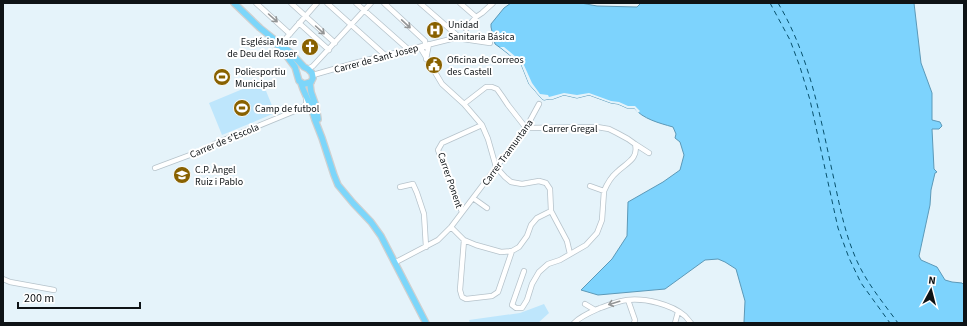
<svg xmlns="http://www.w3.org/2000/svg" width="967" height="326" viewBox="0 0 967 326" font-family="'Source Sans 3',sans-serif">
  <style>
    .green { fill: #bee6fc }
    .water { fill: #7dd3fd; stroke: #5c99b8 }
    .pier { fill: #e5f3fa }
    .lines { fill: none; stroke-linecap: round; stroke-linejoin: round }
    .ferry { stroke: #08516d; stroke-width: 1; stroke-dasharray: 5 4; stroke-linecap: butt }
    .minor-casing { stroke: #b6c3cb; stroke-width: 6 }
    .major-casing { stroke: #cfd0d0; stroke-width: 8 }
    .minor { stroke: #fff; stroke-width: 4.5 }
    .major { stroke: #7cd6fa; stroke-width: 5.5 }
    .oneway { stroke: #939596 }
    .labels { text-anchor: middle; stroke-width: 4; stroke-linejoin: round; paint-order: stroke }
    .poi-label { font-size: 10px; fill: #0e1316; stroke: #fff; text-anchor: start }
    .street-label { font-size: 10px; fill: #0e1316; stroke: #fff }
  </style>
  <rect width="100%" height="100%" fill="#e5f3fa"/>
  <!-- green -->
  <path class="green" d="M262,81L275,113L222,135L209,103Z
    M544,304L549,313L538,323H470L469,320L520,313Z"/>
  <!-- water -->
  <path class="water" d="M511,3H581L597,6L637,7L641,3H914L921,63L932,93V120L940,122L942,126L939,129H932L934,169L937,172L935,173L931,190L930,205L919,256L921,260L937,267L945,280L952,282L962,283L964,285V323H745L744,322L745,301L736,269L725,262L718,259L705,260L665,289L598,295L581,290L612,259L627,236L628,202L663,182L680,170L684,155L680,142L675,138L676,134L673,127C659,123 643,119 634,108H627L618,104L611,103L589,95L577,98L564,95L553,99H549L544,100L542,99L529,84L521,64L502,49L495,44L491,27V24L504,8Z"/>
  <!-- pier -->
  <path class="pier" d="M500,47H504L523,63L532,83L540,94L548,95L549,97L564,93L577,95L589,93L611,101L619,102L628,106H635L640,111L638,113L634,108H627L618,104L611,103L589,95L577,98L564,95L553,99H549L544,100L542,99L529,84L521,64Z"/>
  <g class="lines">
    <!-- ferry -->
    <path class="ferry" d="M770,3L790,40L800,67L810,100L838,228L849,258L861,283L890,323
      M778,3C811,58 821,122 835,184C840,208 845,232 854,254C864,280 882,301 898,323"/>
    <!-- minor casing -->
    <g class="minor-casing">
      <path id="minor" d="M256,3L290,34
        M291,3L335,43
        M327,3L386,56
        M356,3L409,50
        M384,3L425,41V47
        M420,3L459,37L463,39L490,43
        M460,3L476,17
        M299,23L329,50
        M466,29L476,17L482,13L493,3
        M281,44L317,3
        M420,47L442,84L464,104L482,125L488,139L496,167L505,177L511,182L522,184L539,181L546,183L550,189L551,211L567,241L570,254
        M426,59L429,44
        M308,69L313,66L371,3
        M313,75L355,63L459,37
        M464,104L486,87H492L497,89L502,96L508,105L526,128L597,127L609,129L617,133L628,139L635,144C639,159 626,163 617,172C611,177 607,184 604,191L602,220L597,233L586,245L560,260L548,264L539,272L532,284L527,300L522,308H516L512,305L524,271
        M635,144L649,153
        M155,168L206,149L214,144L302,108C306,105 307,103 306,98
        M590,186L604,191
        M400,187L413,184L417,193L424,214L426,247
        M473,198L487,208
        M462,212L438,150L442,143L482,125
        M451,227L464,240L476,245L501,252L512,251L519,247L527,236L531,225L537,218L551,211
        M464,240L460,290L462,297L466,299L492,296L498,292L512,251
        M396,262L438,240L451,227L526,128L539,104
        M3,279L10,282L54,290
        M628,300L635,320L634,323
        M585,304L595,310
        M574,323C581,316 591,312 600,308C609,305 618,301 627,300C645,298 671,304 685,316C687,318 689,321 691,323
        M675,323L678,312"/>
    </g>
    <!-- major casing -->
    <g class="major-casing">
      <path id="major" d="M234,3L260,28L290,52L304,67L308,69L312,73L313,78L310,84L311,92L316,106L318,119
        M277,45L286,55L295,67L299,81L304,84L311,82
        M301,83L303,89L311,107L315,120L322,138L334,175L338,185L353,203L371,222L381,236L426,323"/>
    </g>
    <!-- minor -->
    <use href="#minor" class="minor"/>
    <!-- major -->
    <use href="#major" class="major"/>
  </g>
  <!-- one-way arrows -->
  <defs><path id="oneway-shaft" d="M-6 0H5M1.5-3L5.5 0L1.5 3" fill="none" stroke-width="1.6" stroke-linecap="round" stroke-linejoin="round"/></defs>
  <g class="oneway">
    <use href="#oneway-shaft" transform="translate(273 18) rotate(42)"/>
    <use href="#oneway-shaft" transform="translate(406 24) rotate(43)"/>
    <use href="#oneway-shaft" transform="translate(320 30) rotate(42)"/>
    <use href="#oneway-shaft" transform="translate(614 303) rotate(163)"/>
  </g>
  <!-- icons -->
  <defs>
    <g id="hospital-disc" transform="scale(0.9)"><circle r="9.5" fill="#886100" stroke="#fff"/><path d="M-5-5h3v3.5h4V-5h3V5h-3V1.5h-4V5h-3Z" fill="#fff"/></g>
    <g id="church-disc" transform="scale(0.9)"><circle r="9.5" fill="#886100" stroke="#fff"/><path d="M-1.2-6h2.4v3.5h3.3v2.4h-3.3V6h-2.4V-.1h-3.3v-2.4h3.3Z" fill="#fff"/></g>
    <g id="civic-disc" transform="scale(0.9)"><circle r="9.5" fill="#886100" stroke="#fff"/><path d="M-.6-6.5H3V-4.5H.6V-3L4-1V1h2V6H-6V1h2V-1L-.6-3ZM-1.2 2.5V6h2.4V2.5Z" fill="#fff"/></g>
    <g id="stadium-disc" transform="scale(0.9)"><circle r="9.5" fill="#886100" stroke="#fff"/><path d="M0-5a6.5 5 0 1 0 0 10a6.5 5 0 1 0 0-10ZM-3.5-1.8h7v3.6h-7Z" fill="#fff"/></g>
    <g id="school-disc" transform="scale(0.9)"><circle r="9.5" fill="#886100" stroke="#fff"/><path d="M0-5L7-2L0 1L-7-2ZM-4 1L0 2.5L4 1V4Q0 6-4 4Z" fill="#fff"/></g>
  </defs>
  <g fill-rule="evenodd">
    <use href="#hospital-disc" x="435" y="30"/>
    <use href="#church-disc" x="310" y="47"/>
    <use href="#civic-disc" x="434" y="65"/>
    <use href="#stadium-disc" x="222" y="77"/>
    <use href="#stadium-disc" x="242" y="108"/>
    <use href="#school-disc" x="182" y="175"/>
  </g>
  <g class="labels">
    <!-- poi labels -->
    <g class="poi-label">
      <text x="448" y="28">Unidad<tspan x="448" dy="12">Sanitaria Básica</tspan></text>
      <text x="297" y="45" text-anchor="end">Església Mare<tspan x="297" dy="12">de Deu del Roser</tspan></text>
      <text x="447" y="63">Oficina de Correos<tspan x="447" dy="12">des Castell</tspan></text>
      <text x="235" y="75">Poliesportiu<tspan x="235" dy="12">Municipal</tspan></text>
      <text x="255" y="112">Camp de futbol</text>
      <text x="195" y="173">C.P. Àngel<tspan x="195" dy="12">Ruiz i Pablo</tspan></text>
    </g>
    <!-- street labels -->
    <g class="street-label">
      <text transform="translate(376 58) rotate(-15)" y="4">Carrer de Sant Josep</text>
      <text x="570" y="132">Carrer Gregal</text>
      <text transform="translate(224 140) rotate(-23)" y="4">Carrer de s'Escola</text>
      <text transform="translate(507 152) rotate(-54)" y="4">Carrer Tramuntana</text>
      <text transform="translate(451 180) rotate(71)" y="4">Carrer Ponent</text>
    </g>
  </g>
  <!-- border -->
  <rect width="967" height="326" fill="none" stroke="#0e1316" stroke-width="8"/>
  <!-- north arrow -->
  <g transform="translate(931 290) rotate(7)" stroke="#ffffff" stroke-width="3" paint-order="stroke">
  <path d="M0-3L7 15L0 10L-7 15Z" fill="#0e1316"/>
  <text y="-6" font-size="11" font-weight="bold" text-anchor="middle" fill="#0e1316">N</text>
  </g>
  <!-- scale -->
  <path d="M18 302v6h122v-6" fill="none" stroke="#0e1316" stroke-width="2"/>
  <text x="24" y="302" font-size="12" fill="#0e1316" stroke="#ffffff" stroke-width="3" paint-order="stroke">200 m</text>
</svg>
